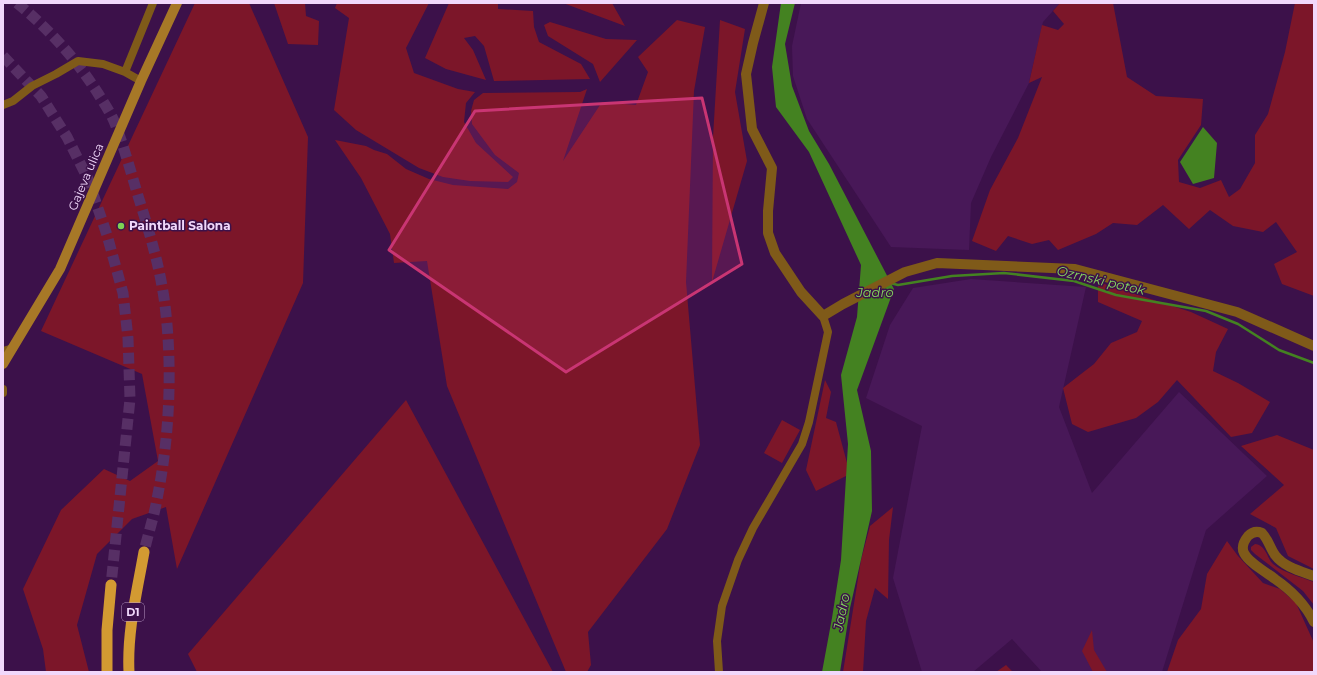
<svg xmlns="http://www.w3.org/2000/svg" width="1317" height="675" viewBox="0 0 1317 675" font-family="Montserrat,sans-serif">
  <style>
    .built { fill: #481858 }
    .green { fill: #7c1629 }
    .water { fill: #448221 }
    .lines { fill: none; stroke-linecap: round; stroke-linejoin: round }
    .stream { stroke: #448221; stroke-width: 2.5 }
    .trunk-tunnel { stroke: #572f65; stroke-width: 11; stroke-dasharray: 11 5.5; stroke-linecap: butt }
    .minor { stroke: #7f5a19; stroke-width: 8 }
    .tertiary { stroke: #7f5a19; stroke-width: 10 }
    .secondary { stroke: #a77827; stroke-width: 10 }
    .trunk { stroke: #d39a32; stroke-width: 11 }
    .marked { fill: #c93573; fill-opacity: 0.2; stroke: #c93573; stroke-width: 3; stroke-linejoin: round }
    .poi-dot { fill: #7dd154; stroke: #3c114a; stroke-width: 1.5 }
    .labels { text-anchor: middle; stroke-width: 3; stroke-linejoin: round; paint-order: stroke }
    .shield { fill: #3c114a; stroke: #bb9cc6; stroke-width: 1 }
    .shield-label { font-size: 11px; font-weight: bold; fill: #f1d8fb }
    .street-label { font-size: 12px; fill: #f1d8fb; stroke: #3c114a }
    .poi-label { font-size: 12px; font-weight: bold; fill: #f1d8fb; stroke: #3c114a; text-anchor: start }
    .water-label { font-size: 13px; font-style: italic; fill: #85d75f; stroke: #3c114a }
  </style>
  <rect width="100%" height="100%" fill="#3c114a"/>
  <!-- built -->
  <path class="built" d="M801,3H1060L1043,22L1029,83L991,157L971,203L969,250L891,247L807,119L793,76L792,46Z
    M971,279L1086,287L1059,407L1092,493L1179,392L1267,476L1206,530L1162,672H1042L1012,639L973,672H922L893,578L922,426L866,398L890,325L913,288Z"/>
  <!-- green -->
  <path class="green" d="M195,3H249L308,137L303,283L177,569L166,507L132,519L97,554L77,625L89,672H46L43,649L23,589L61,510L104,469L130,481L158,461L142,374L41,331Z
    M274,3H305L306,16L319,21L318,45L288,44Z
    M337,3H429L406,48L414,73L458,89L475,92L466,103L464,122L476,143L513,177L508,182L470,181L443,177L419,168L356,130L334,110L349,18L335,8Z
    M449,3H498V9L533,11L534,27L539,42L581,64L590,79L494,81L484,46L475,36L464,38L473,50L486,80L446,69L425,58Z
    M563,3H612L625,26Z
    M1060,3H1113L1127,77L1156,96L1203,99L1201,125L1178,160L1179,182L1200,188L1221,180L1229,197L1240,189L1255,163V135L1268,114L1285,52L1295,3H1314V296L1282,284L1274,264L1297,252L1276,222L1263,232L1233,226L1210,210L1189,229L1163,205L1137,225L1113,223L1096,234L1058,250L1049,240L1032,244L1008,236L996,251L972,241L990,190L1018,138L1042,77L1029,83L1042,25L1058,30L1064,24L1053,11Z
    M677,20L705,27L694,91L686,282L700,445L667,529L588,632L591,665L587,672H566L447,386L427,261L394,263L390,234L361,178L335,140L366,146L374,150L387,154L406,169L429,179L453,185L508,189L517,182L519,173L495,155L472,124L471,111L474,100L483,93L580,92L587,89L563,161L602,102L636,105L648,72L638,57Z
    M720,20L745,29L735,92L747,161L712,282L713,137Z
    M550,22L606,39L637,40L600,82L593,64L548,36L544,25Z
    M1098,282L1191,312L1228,329L1216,352L1213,371L1238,383L1270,402L1252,433L1231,437L1177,380L1158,402L1136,418L1088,432L1072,424L1063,388L1081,374L1094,364L1111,343L1137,332L1142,321L1098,302Z
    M825,380L831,392L826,418L836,422L850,474L816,491L806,470Z
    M406,400L553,672H197L188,654Z
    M782,420L800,430L782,463L764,453Z
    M1277,435L1314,450V569L1288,556L1276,528L1250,514L1284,485L1241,446Z
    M893,507L889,540L888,599L875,588L866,621L863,672H843L861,560L870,526Z
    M1227,541L1238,556L1263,583L1280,589L1296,603L1314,643V672H1167L1178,640L1201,609L1207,574Z
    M1255,544C1266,545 1267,558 1273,564C1284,573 1301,577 1314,582V605L1303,591L1255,554L1251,550V547Z
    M1092,630L1094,650L1107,672H1093L1082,651Z
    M1006,665L1013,672H996Z"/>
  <!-- water -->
  <path class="water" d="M781,3H795L785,44L792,86L809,131L829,164L894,289L857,390L871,451L872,511L850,608L840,672H822L832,618L841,560L848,444L841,375L857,317L861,265L809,152L776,107L772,67Z
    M1203,127L1217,143L1214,178L1193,184L1180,162Z"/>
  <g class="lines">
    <!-- stream -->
    <path class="stream" d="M890,283L898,285L952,276L1004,273L1074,281L1116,295L1206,311L1238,324L1279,350L1314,363"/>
    <!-- trunk-tunnel -->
    <path class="trunk-tunnel" d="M17,3C49,29 77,60 99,95C104,103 110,112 114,121C124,146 131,173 139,199C149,231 159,264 164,298C173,362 170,436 157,499C154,517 148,534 144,552
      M3,56L41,96L67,137L88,179L107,235L123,293L128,338L130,399L111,585"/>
    <!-- minor -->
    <path class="minor" d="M125,72L153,3
      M3,105L13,101L32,86L56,74L78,61L103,64L125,72L141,81
      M3,351L13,348
      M3,389V393
      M719,672L717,641L722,606L738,560L753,528L802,444L809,422L828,332L823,316"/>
    <!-- tertiary -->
    <path class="tertiary" d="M764,3L753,43L746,74L752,129L772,168L768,211V233L775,253L801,292L823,316L843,304L905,272L937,263L1075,269L1237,312L1314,346
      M1314,576C1300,571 1284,567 1275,555C1270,548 1268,539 1262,533C1257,531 1252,532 1248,536C1244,541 1241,547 1244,553C1249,563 1266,572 1275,579C1291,590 1305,604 1314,622"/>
    <!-- secondary -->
    <path class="secondary" d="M3,364L60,269L141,81L177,3"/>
    <!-- trunk -->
    <path class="trunk" d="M107,672V630L111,585
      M129,672C127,631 137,592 144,552"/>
  </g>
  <!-- marked area -->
  <path class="marked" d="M702,98L742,264L566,372L389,250L475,111Z"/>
  <!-- markers -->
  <circle class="poi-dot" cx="121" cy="226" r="4"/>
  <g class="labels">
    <!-- shield labels -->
    <rect class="shield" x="122" y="603" width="22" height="18" rx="3"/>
    <g class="shield-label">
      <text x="133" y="616">D1</text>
    </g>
    <!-- street labels -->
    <g class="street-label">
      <text transform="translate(86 177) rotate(-67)" y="4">Gajeva ulica</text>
    </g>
    <!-- poi labels -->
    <g class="poi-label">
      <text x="129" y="230">Paintball Salona</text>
    </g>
    <!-- water labels -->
    <g class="water-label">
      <text transform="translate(1101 280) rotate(13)" y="5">Ozrnski potok</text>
      <text x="875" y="297">Jadro</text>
      <text transform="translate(841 612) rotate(-78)" y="5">Jadro</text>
    </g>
  </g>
  <!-- border -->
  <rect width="1317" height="675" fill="none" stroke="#f1d8fb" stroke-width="8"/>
</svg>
